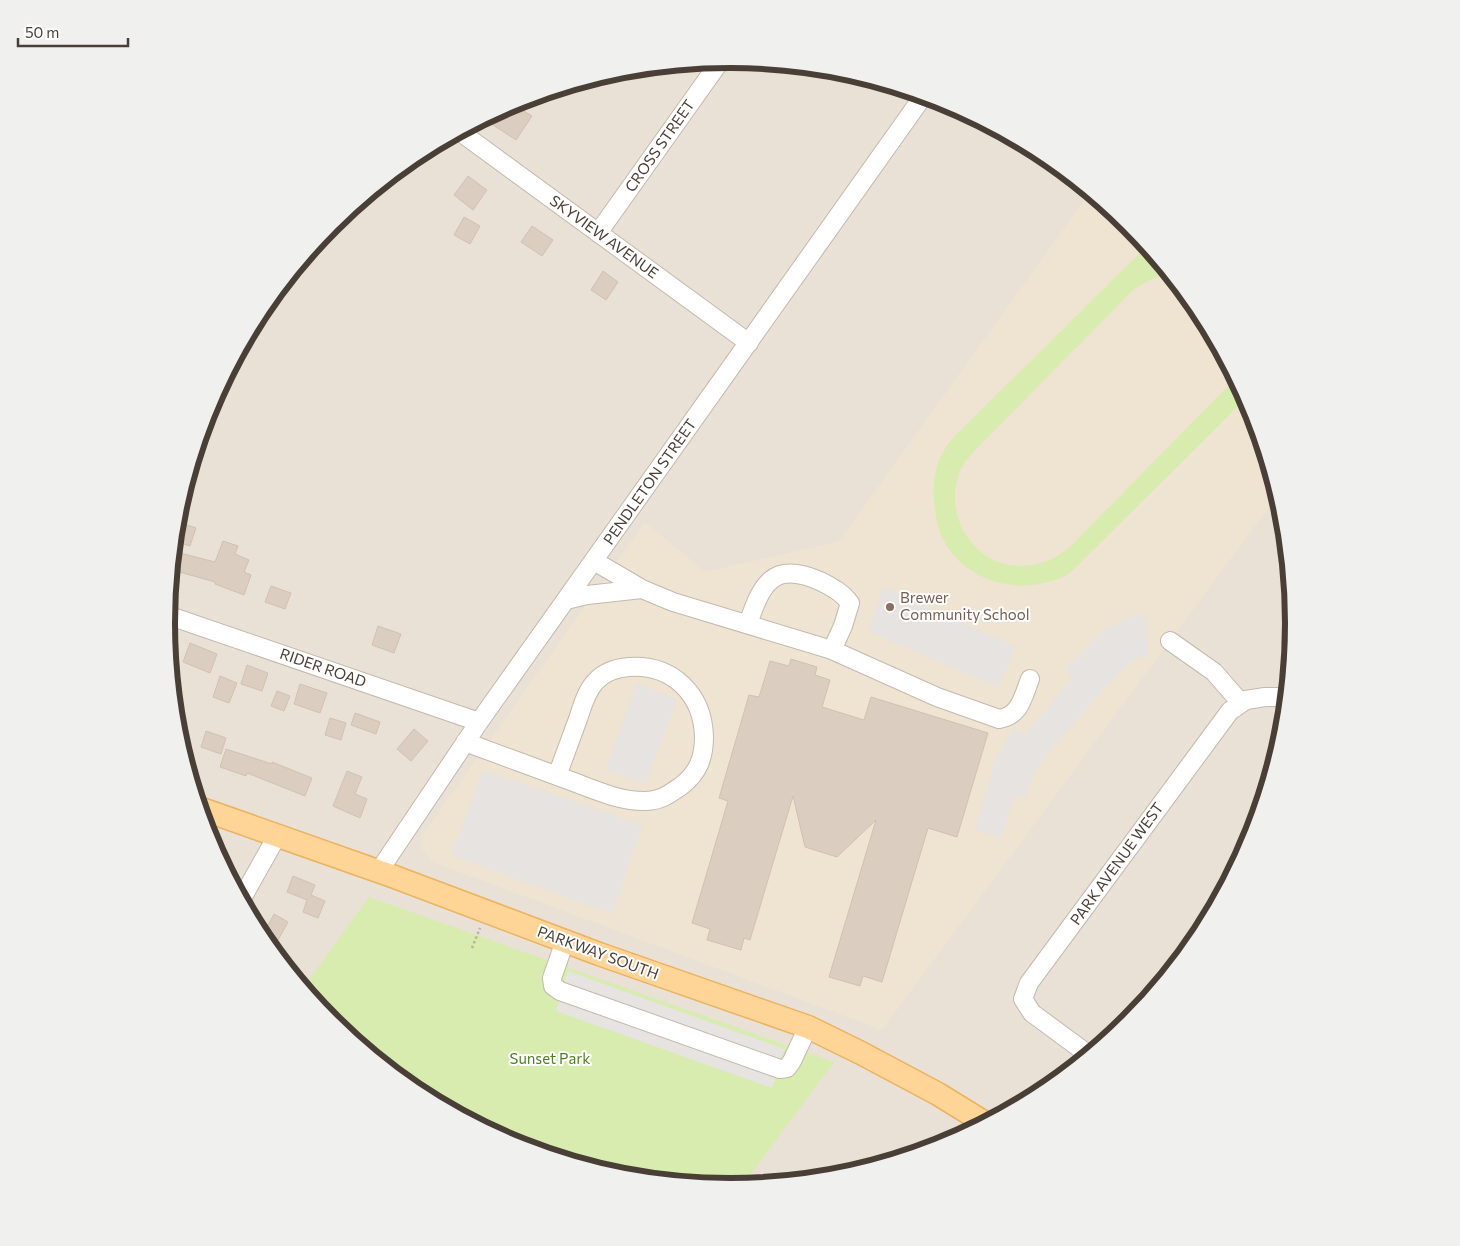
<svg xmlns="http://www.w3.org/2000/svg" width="1460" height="1246" viewBox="0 0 1460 1246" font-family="Commissioner,sans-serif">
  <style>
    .residential { fill: #e9e1d6 }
    .education { fill: #efe3d1 }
    .green { fill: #d7ecae }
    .parking { fill: #e6e3e0 }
    .building { fill: #dbcdbf; stroke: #d3c1af }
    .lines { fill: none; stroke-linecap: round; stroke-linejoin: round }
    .minor-casing { stroke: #c4b9ad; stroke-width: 20 }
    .major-casing { stroke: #ecb25f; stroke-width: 25 }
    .path { stroke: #c4b09a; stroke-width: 2.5; stroke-dasharray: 2.5 2.5; stroke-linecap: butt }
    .minor { stroke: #fff; stroke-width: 18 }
    .major { stroke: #ffd597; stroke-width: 22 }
    .education-dot { fill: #8d6e63; stroke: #fff; stroke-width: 2 }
    .labels { text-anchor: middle; stroke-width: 4; stroke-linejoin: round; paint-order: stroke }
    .street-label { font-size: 15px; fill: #493f36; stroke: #fff }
    .education-label { font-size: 15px; fill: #785e54; stroke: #fff; text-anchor: start }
    .park-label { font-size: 15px; fill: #518024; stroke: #fff }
    .rim { fill: none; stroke: #493f36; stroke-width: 6 }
  </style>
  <rect width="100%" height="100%" fill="#f5f0e8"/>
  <!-- residential -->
  <path class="residential" d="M168 623a562 562 0 1 1 1124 0a562 562 0 1 1-1124 0Z"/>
  <!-- education -->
  <path class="education" d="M1090,192L1129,224L1199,310L1251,407L1278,495L882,1030L432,862L422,849V835L645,522L706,572L839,541Z"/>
  <!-- green -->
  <path class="green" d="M1147,246L1170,274C1156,276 1145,282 1133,290L975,450C970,456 964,462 961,469C941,512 972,566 1021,566C1039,566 1054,559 1068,549L1236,378L1246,398L1070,573C1026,598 965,585 942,537C937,525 935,512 934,500C932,475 938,454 955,436Z
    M369,897L834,1062L742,1186L730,1187L620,1176L514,1144L416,1092L331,1022L303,988Z"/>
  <!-- parking -->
  <path class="parking" d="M883,587L1016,647L997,687L868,631Z
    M1145,615L1149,657H1142L1132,660L1114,678L1062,736L1046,756L1033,775L1025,798L1016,795L1013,800L1001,837L975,830L995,760L1014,728L1025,735L1051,704L1072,676L1064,670L1102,632L1124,619Z
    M637,683L677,700L645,784L606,769Z
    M483,770L642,825L612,914L451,855Z
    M568,971L784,1049L772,1088L556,1011Z"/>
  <!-- building -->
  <path class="building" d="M504,107L515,114L519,108L532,116L516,140L490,123L498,110Z
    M468,176L487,190L473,210L454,195Z
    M464,217L480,226L470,244L454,235Z
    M532,226L553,240L542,256L521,242Z
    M603,271L618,282L606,300L591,290Z
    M176,521L196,528L190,546L174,541Z
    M223,541L238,546L235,554L249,560L244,572L251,575L244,595L215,584V582L176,571L180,553L215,562Z
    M271,586L291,593L285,609L265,602Z
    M378,626L401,634L394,653L372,645Z
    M190,643L217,654L210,673L183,662Z
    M791,659L817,667L815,675L830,680L822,707L864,720L871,697L988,733L957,837L928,828L882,982L863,976L860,986L829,977L876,820L837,857L805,847L793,796L750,940L744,938L741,950L707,940L710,929L692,923L728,801L719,798L749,695L759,697L770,661L789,666Z
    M247,665L268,673L262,691L241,684Z
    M220,676L237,683L229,703L213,697Z
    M300,684L327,693L320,713L294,704Z
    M277,691L290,696L284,711L271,706Z
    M355,713L380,722L376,734L351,725Z
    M330,718L346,723L341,740L325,735Z
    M414,729L428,741L411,761L397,749Z
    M206,731L226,738L221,754L201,747Z
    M226,749L272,764V762L312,778L305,796L247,773L246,776L220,767Z
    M347,771L362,777L355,794L367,799L360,818L333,806Z
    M293,876L315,885L311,895L325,901L318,918L303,912L307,900L287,892Z
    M274,914L288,922L278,940L264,933Z"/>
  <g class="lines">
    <!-- minor casing -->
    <g class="minor-casing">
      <path id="minor" d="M459,131L749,343
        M598,233L721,60
        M594,561L642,589L673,602L832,650L937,697L999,719C1020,716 1023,697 1030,679
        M566,600L587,595L642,589
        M167,615L479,722
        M748,624C753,610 759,590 771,580C788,565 819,579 836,590C841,593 846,598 850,603L843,626L832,650
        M1170,641L1214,672L1241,703
        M465,742C500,755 536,768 571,781C595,790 619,801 644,801C660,801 668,795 681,786C698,773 704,758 704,737C703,694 672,664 629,667C616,668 604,672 595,682C586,692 582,707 578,719C571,738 564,757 557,776
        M379,871L479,722L924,95
        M241,900L277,836
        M565,941L552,978L553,986L560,991L780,1069L787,1068L792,1061L808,1027
        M1089,1055L1032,1013L1023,999L1029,983L1230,711L1246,700L1265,697H1287"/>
    </g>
    <!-- major casing -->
    <g class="major-casing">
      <path id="major" d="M199,808L392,876L599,954L808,1027L861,1053L938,1094L985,1123"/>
    </g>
    <!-- path -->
    <path class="path" d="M472,948L480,928"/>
    <!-- minor -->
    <use href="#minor" class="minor"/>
    <!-- major -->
    <use href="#major" class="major"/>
  </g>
  <!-- markers -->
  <circle class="education-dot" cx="890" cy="607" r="5"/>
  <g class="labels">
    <!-- street labels -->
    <g class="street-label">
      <text transform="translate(660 146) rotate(-55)" y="5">CROSS STREET</text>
      <text transform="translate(604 237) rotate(36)" y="5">SKYVIEW AVENUE</text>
      <text transform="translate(650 482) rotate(-55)" y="5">PENDLETON STREET</text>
      <text transform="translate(323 668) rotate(19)" y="5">RIDER ROAD</text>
      <text transform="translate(1117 864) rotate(-54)" y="5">PARK AVENUE WEST</text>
      <text transform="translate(598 953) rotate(20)" y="5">PARKWAY SOUTH</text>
    </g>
    <!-- education labels -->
    <g class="education-label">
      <text x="900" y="603">Brewer<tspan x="900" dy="17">Community School</tspan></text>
    </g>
    <!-- park labels -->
    <g class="park-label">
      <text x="550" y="1064">Sunset Park</text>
    </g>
  </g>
  <!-- crop -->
  <path d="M0 0H1460V1246H0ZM175 623a555 555 0 1 1 1110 0a555 555 0 1 1-1110 0Z" fill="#f0f0ef" fill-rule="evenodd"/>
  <path class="rim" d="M175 623a555 555 0 1 1 1110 0a555 555 0 1 1-1110 0Z"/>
  <!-- scale -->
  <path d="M18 38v8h110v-8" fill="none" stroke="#493f36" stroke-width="2.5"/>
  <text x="25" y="38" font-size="15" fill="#493f36" stroke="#ffffff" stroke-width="4" paint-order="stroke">50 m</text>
</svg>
